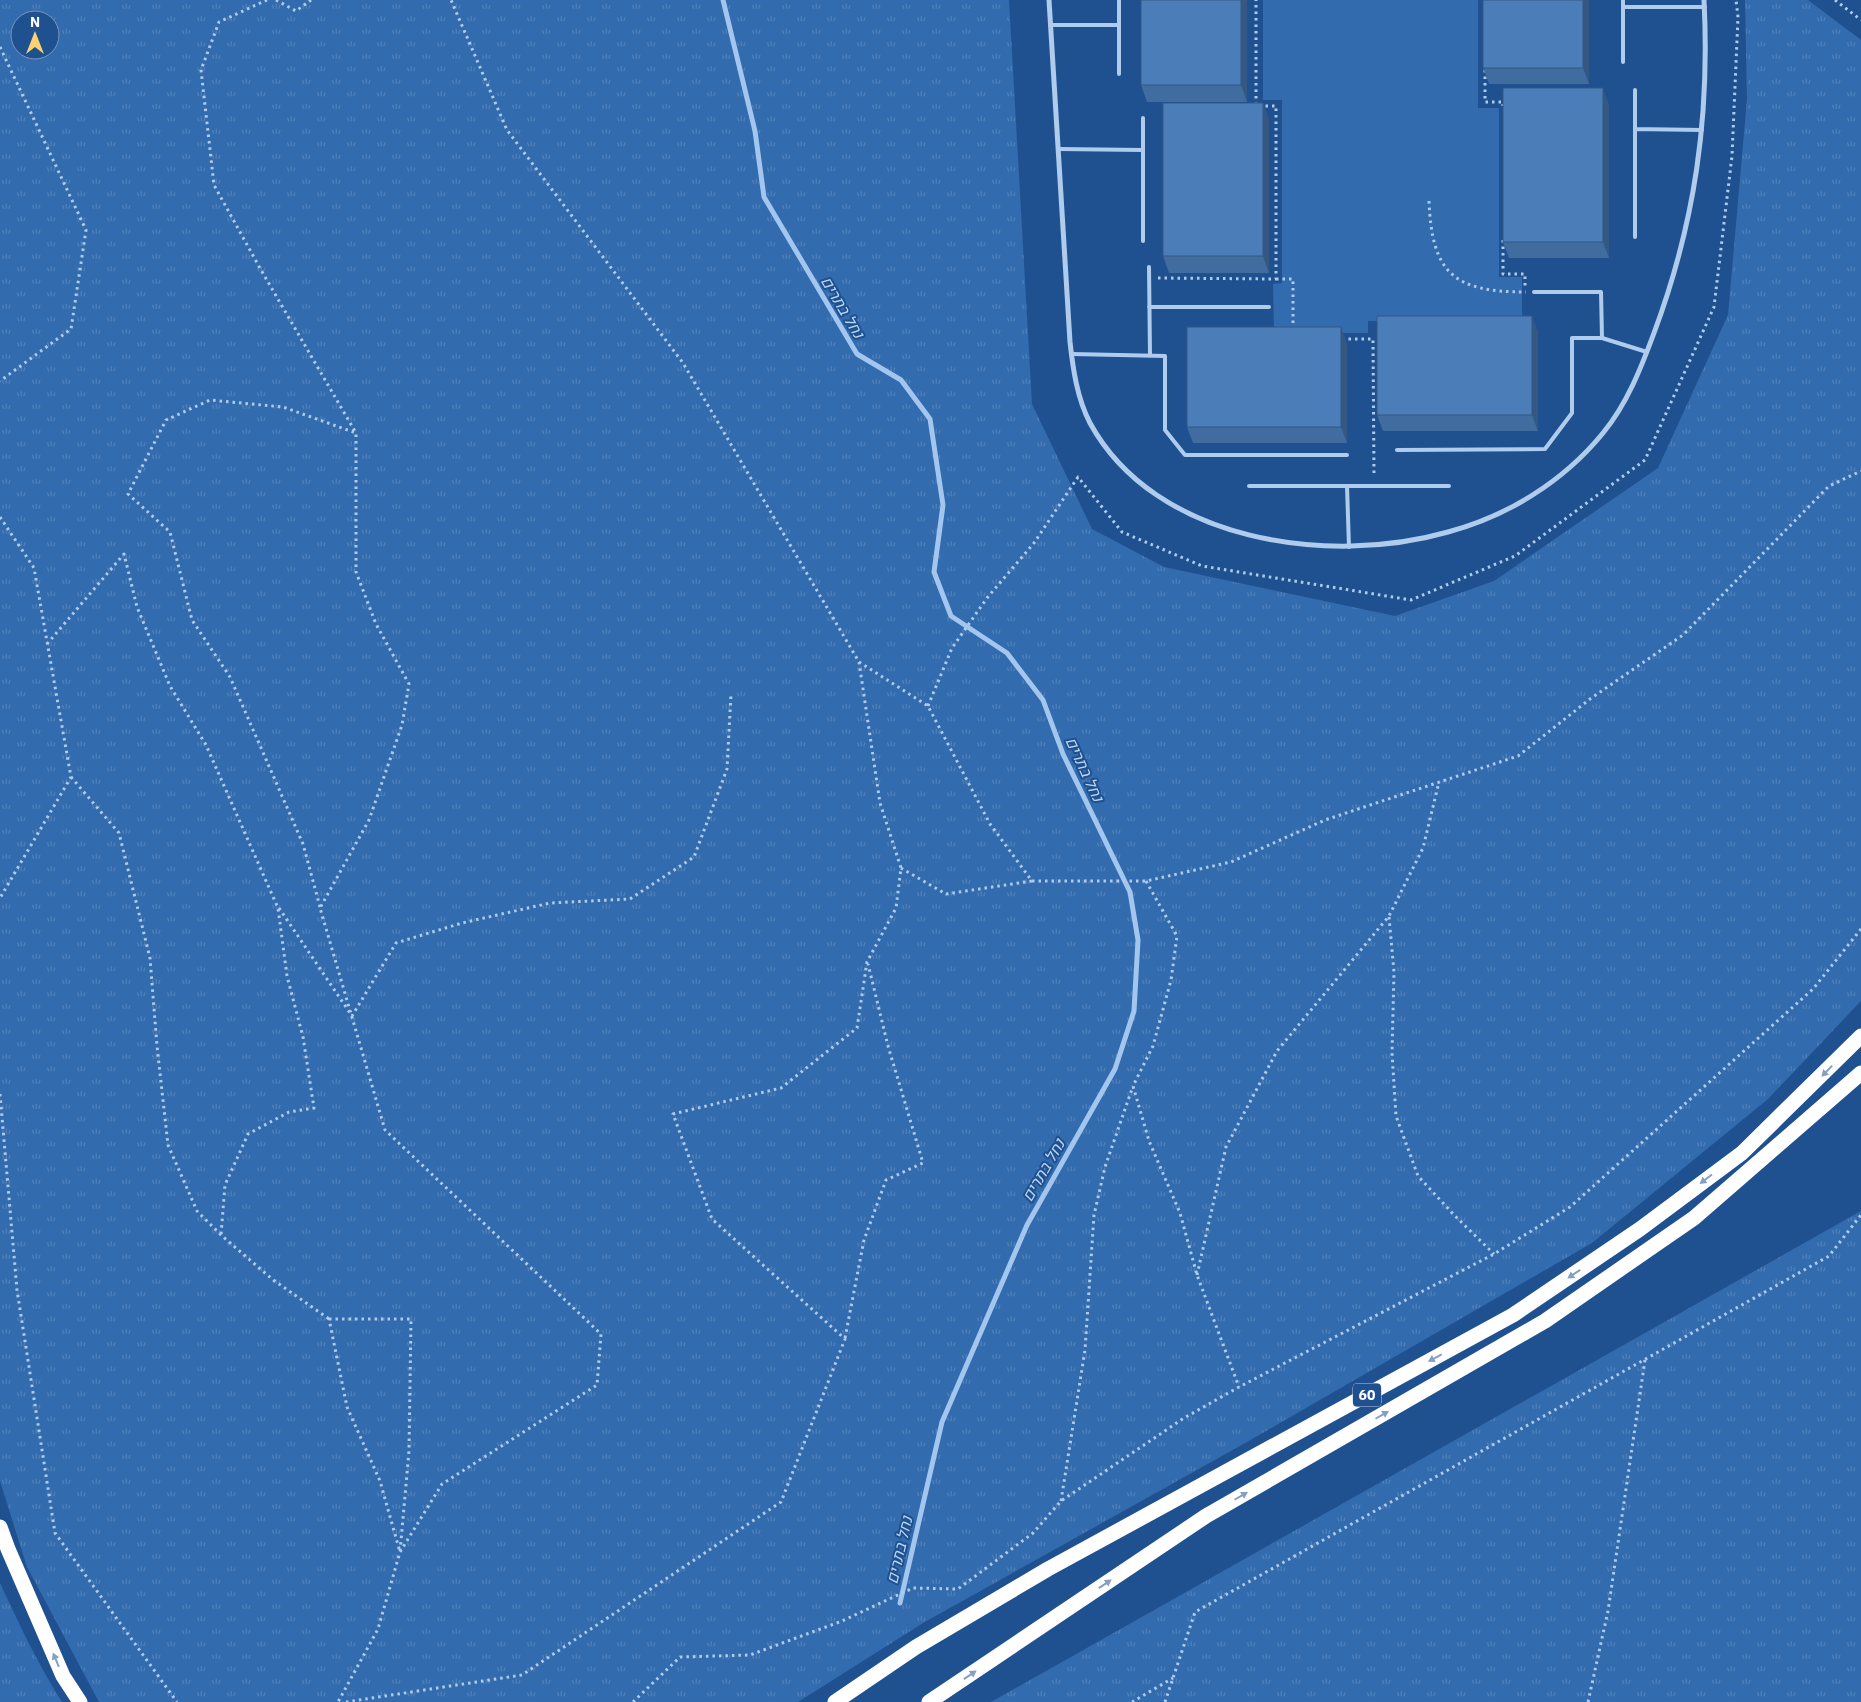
<svg xmlns="http://www.w3.org/2000/svg" width="1861" height="1702" viewBox="0 0 1861 1702" font-family="'IBM Plex Sans',Heebo,sans-serif">
  <style>
    .grass { fill: url(#grass-tufts); fill-rule: evenodd }
    .park { fill: #326bae }
    .lines { fill: none; stroke-linecap: round; stroke-linejoin: round }
    .stream { stroke: #a3c6ef; stroke-width: 5 }
    .path { stroke: #afcced; stroke-width: 3; stroke-dasharray: 2.5 4; stroke-linecap: butt }
    .lane { stroke: #afcced; stroke-width: 4 }
    .street { stroke: #afcced; stroke-width: 5 }
    .highway { stroke: #fff; stroke-width: 15 }
    .wall { fill: #406c9f }
    .shaded-wall { fill: #345882 }
    .building { fill: #4b7db9; stroke: #345882 }
    .oneway { fill: #849fc2 }
    .labels { text-anchor: middle; stroke-width: 4; stroke-linejoin: round; paint-order: stroke }
    .shield { fill: #1f5191; stroke: #bccbde; stroke-width: 1 }
    .shield-label { font-size: 14px; font-weight: bold; fill: #fff }
    .water-label { font-size: 16px; font-style: italic; fill: #bbd6f4; stroke: #1f5191 }
  </style>
  <defs>
    <pattern id="grass-tufts" width="24" height="20" patternUnits="userSpaceOnUse" patternTransform="scale(1.25)"><rect width="24" height="20" fill="#326bae"/><path d="M3 7l-1-3M5 7V3M7 7l1-3M15 17l-1-3M17 17v-4M19 17l1-3" fill="none" stroke="#5181ba"/></pattern>
  </defs>
  <rect width="100%" height="100%" fill="#1f5191"/>
  <!-- grass -->
  <path class="grass" d="M0,0H1009L1032,404L1092,529L1164,567L1395,616L1494,581L1658,468L1728,315L1747,99L1745,0H1808L1861,40V1001L1768,1099L1592,1243L1247,1442L923,1623L798,1702H99L27,1567L0,1481ZM20,20H50V50H20Z
    M1861,1211V1702H991Z
    M0,1583C19,1624 38,1664 62,1702H0Z"/>
  <!-- park -->
  <path class="park" d="M1263,0H1478V108H1499V277H1522V321H1368V333H1274L1273,284L1282,283V100H1263Z"/>
  <g class="lines">
    <!-- stream -->
    <path class="stream" d="M723,0L755,131L764,197L857,354L901,380L930,419L943,505L934,572L951,616L1007,653L1043,700L1063,754L1130,892L1138,940L1134,1011L1115,1069L1027,1225L942,1422L900,1603"/>
    <!-- path -->
    <path class="path" d="M267,0L219,22L201,70L214,185L261,270L356,433V572L376,624L409,684L402,725L369,820L320,908L385,1130L601,1334L597,1385L442,1484L400,1552L378,1629L338,1702
      M276,0L296,11L311,0
      M1835,0L1861,20
      M0,47L86,230L71,329L0,381
      M1485,70V102H1503V106
      M1429,201C1432,274 1454,292 1526,292
      M1503,240V274H1525V287
      M1158,278L1276,279V106H1256V0
      M1276,279H1293V330
      M1342,339H1373L1374,476
      M0,517L34,568L71,777L0,898
      M47,644L124,554L137,607L170,686L206,745L278,908L287,976L303,1037L314,1108L289,1112L248,1134L225,1185L221,1235
      M859,662L928,706L990,824L1032,881L946,894L901,868
      M928,706L952,648L987,598L1034,543L1078,477L1122,532L1202,566L1411,600L1515,556L1645,460L1714,307L1732,156L1738,17L1736,0
      M71,777L119,833L150,958L157,1046L168,1145L197,1211L221,1235L272,1279L329,1319
      M1032,881H1146L1231,862L1325,820L1518,756L1590,699L1683,635L1829,486L1861,471
      M1146,881L1177,936L1171,980L1153,1046L1133,1086L1149,1141L1180,1213L1197,1275L1239,1387
      M320,907L303,844L230,677L192,620L170,532L128,494L166,420L210,400L283,407L356,433
      M279,908L352,1016L396,943L462,923L550,903L630,899L694,857L727,769L731,694
      M1389,917L1394,972L1392,1053L1396,1116L1418,1176L1454,1215L1494,1254
      M0,1094L17,1290L55,1533L177,1702
      M1197,1275L1226,1147L1277,1051L1389,916L1423,848L1439,782
      M329,1319H411L409,1451L400,1552L380,1481L347,1407Z
      M845,1338L864,1240L886,1180L923,1163L888,1046L868,964
      M1061,1501L1085,1350L1094,1215L1105,1167L1133,1086
      M346,1702L522,1675L781,1502L845,1339L712,1219L673,1114L781,1088L857,1028L867,962L896,908L901,868L880,803L859,662L683,363L507,130L451,0
      M633,1702L680,1657L750,1655L842,1621L913,1588L958,1589L1033,1533L1061,1501L1184,1418L1239,1387L1494,1254L1570,1207L1813,989L1861,929
      M1132,1702L1173,1678
      M1165,1702L1195,1612L1829,1256L1861,1215
      M1588,1702L1608,1611L1645,1360"/>
    <!-- lane -->
    <path class="lane" d="M1119,0V74
      M1623,0V62
      M1623,7H1705
      M1050,25H1119
      M1635,90V237
      M1143,118V241
      M1635,129L1702,130
      M1058,149L1143,150
      M1149,267L1150,356
      M1534,292H1601L1602,338
      M1149,307H1269
      M1072,354L1165,356V430L1185,455H1347
      M1397,450L1545,449L1572,413V338H1602L1647,352
      M1249,486H1449
      M1347,486L1349,547"/>
    <!-- street -->
    <path class="street" d="M1049,0L1070,342C1073,369 1077,398 1090,423C1155,542 1329,566 1448,532C1508,516 1564,481 1603,433C1627,404 1641,368 1654,333C1695,223 1710,117 1704,0"/>
    <!-- highway -->
    <path class="highway" d="M0,1527L8,1549L63,1676L80,1702
      M835,1702L916,1647L1048,1569L1513,1315L1640,1229L1742,1153L1861,1036
      M929,1702L1206,1516L1545,1321L1694,1218L1861,1073"/>
  </g>
  <!-- wall -->
  <path class="wall" d="M1247,0V102H1147L1141,85Z
    M1589,0V84H1489L1483,68Z
    M1609,105V258H1509L1503,242Z
    M1269,119V273H1169L1163,256Z
    M1538,332V431H1383L1377,415Z
    M1347,344V443H1193L1187,427Z"/>
  <!-- shaded-wall -->
  <path class="shaded-wall" d="M1241,0H1247V102L1241,85Z
    M1583,0H1589V84L1583,68Z
    M1603,88L1609,105V258L1603,242Z
    M1263,103L1269,119V273L1263,256Z
    M1532,316L1538,332V431L1532,415Z
    M1341,327L1347,344V443L1341,427Z"/>
  <!-- building -->
  <path class="building" d="M1141,0H1241V85H1141Z
    M1483,0H1583V68H1483Z
    M1503,88H1603V242H1503Z
    M1163,103H1263V256H1163Z
    M1377,316H1532V415H1377Z
    M1187,327H1341V427H1187Z"/>
  <!-- one-way arrows -->
  <defs><path id="oneway-solid" d="M-6-.8H1V-3.2L6.5 0L1 3.2V.8H-6Z" transform="scale(1.25)"/></defs>
  <g class="oneway">
    <use href="#oneway-solid" transform="translate(1827 1071) rotate(134)"/>
    <use href="#oneway-solid" transform="translate(1706 1179) rotate(143)"/>
    <use href="#oneway-solid" transform="translate(1574 1274) rotate(146)"/>
    <use href="#oneway-solid" transform="translate(1435 1358) rotate(152)"/>
    <use href="#oneway-solid" transform="translate(1382 1415) rotate(-30)"/>
    <use href="#oneway-solid" transform="translate(1241 1496) rotate(-30)"/>
    <use href="#oneway-solid" transform="translate(1105 1584) rotate(-34)"/>
    <use href="#oneway-solid" transform="translate(56 1660) rotate(-113)"/>
    <use href="#oneway-solid" transform="translate(970 1675) rotate(-34)"/>
  </g>
  <g class="labels">
    <!-- shield labels -->
    <rect class="shield" x="1353" y="1383.5" width="28" height="23" rx="4"/>
    <g class="shield-label">
      <text x="1367" y="1400">60</text>
    </g>
    <!-- water labels -->
    <g class="water-label">
      <text transform="translate(843 307) rotate(59)" y="6">נחל בתרים</text>
      <text transform="translate(1085 769) rotate(65)" y="6">נחל בתרים</text>
      <text transform="translate(1043 1170) rotate(-60)" y="6">נחל בתרים</text>
      <text transform="translate(899 1550) rotate(-77)" y="6">נחל בתרים</text>
    </g>
  </g>
  <!-- north arrow -->
  <g transform="translate(35 35)"><circle r="24" fill="#1f5191" stroke="#7997bd"/>
  <path d="M0-4L9 19L0 12L-9 19Z" fill="#fbd26f"/>
  <text y="-8" font-size="14" font-weight="bold" text-anchor="middle" fill="#ffffff">N</text>
  </g>
</svg>
